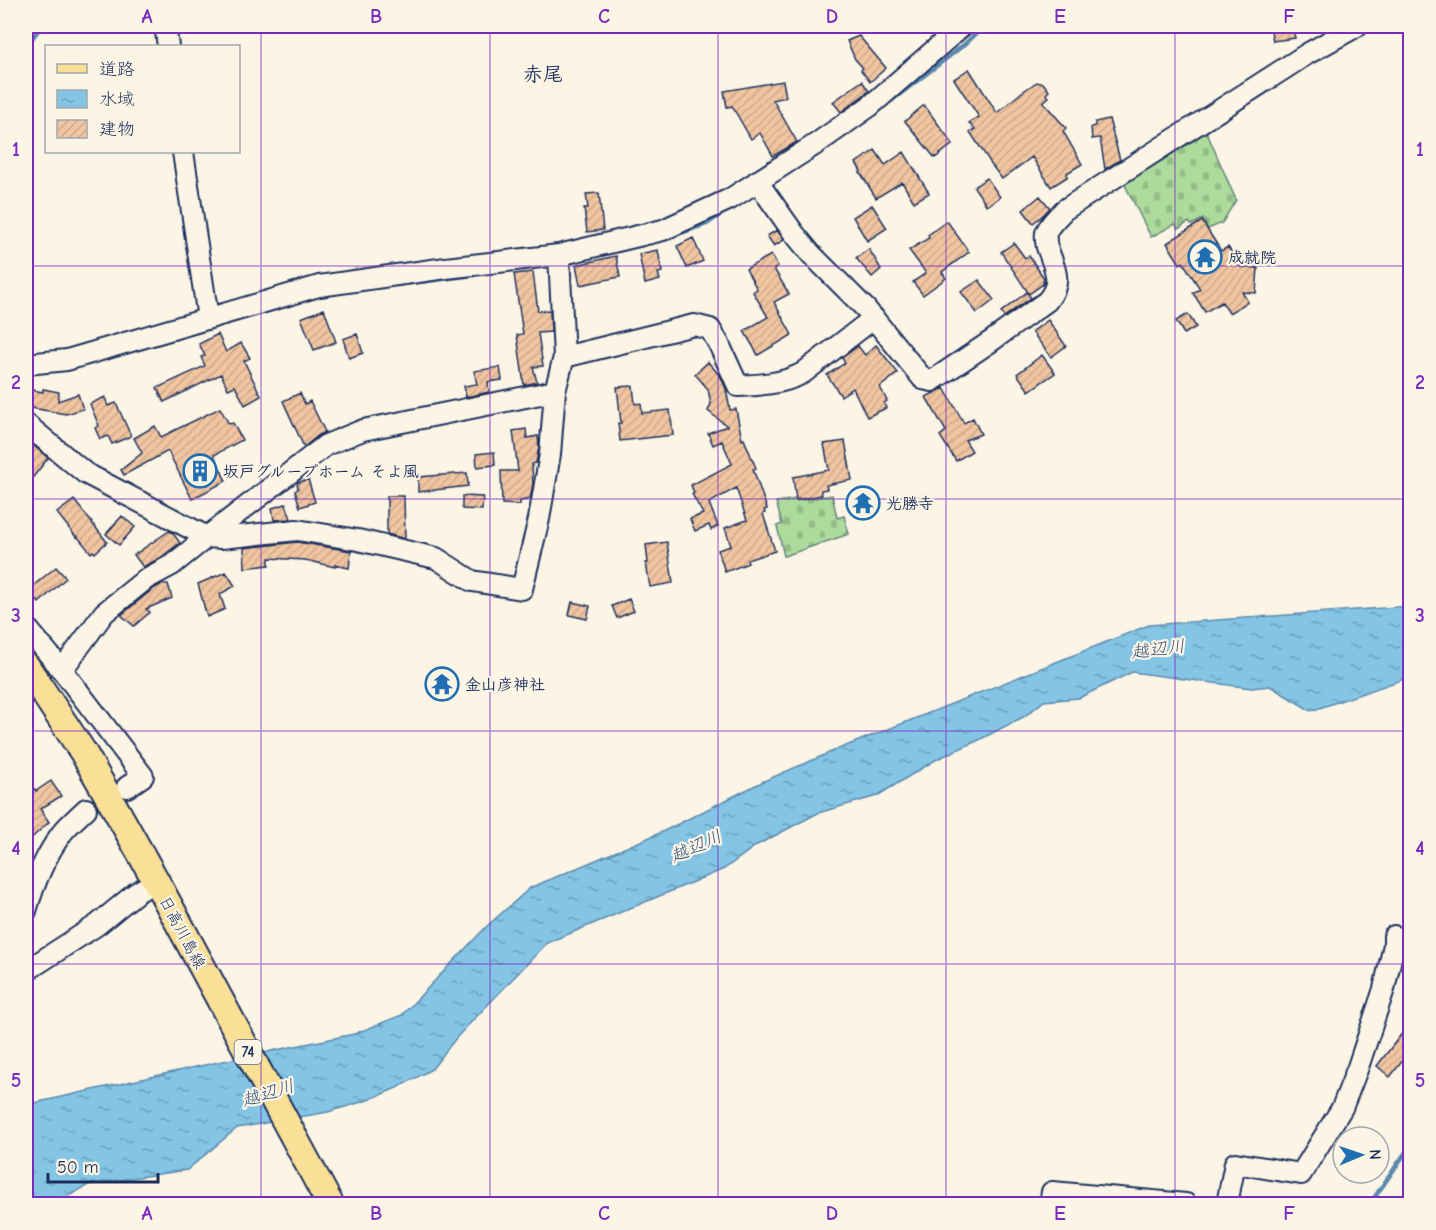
<svg xmlns="http://www.w3.org/2000/svg" width="1436" height="1230" viewBox="0 0 1436 1230" font-family="'Comic Neue','Klee One',sans-serif">
  <style>
    .cemetery { fill: url(#cemetery-stones); stroke: #64857c; stroke-width: 1.5 }
    .water { fill: url(#water-ripples); stroke: #5a89af; stroke-width: 1.5 }
    .lines { fill: none; stroke-linecap: round; stroke-linejoin: round }
    .stream { stroke: #5a89af; stroke-width: 4.5 }
    .building { fill: url(#building-hatch); stroke: #1b2f5e; stroke-width: 1.5 }
    .minor-casing { stroke: #1b2f5e; stroke-width: 24 }
    .major-casing { stroke: #1b2f5e; stroke-width: 30 }
    .minor { stroke: #fcf5e5; stroke-width: 20 }
    .major { stroke: #fadf96; stroke-width: 26 }
    .grid { fill: none; stroke: #7b2cbf; stroke-width: 1.5; stroke-opacity: 0.55 }
    .labels { text-anchor: middle; stroke-width: 4.5; stroke-linejoin: round; paint-order: stroke }
    .shield { fill: #fcf5e5; stroke: #5e6a86; stroke-width: 1.5 }
    .shield-label { font-size: 15px; font-weight: bold; fill: #1b2f5e }
    .poi-label { font-size: 16px; font-weight: bold; fill: #1b2f5e; stroke: #fcf5e5; text-anchor: start }
    .street-label { font-size: 16px; fill: #1b2f5e; stroke: #fcf5e5 }
    .water-label { font-size: 18px; font-style: italic; fill: #355480; stroke: #fcf5e5 }
    .quarter-label { font-size: 20px; font-weight: bold; fill: #1b2f5e; stroke: #fcf5e5 }
    .neatline { fill: none; stroke: #7b2cbf; stroke-width: 2 }
    .grid-label { font-size: 20px; text-anchor: middle; font-weight: bold; fill: #7b2cbf }
  </style>
  <defs>
    <pattern id="cemetery-stones" width="16" height="16" patternUnits="userSpaceOnUse" patternTransform="scale(1.5)"><rect width="16" height="16" fill="#addb9b"/><path d="M2 7V4a2 2 0 0 1 4 0v3zM10 15v-3a2 2 0 0 1 4 0v3z" fill="#94bc88"/></pattern>
    <pattern id="water-ripples" width="26" height="14" patternUnits="userSpaceOnUse" patternTransform="scale(1.5)"><rect width="26" height="14" fill="#84c5e5"/><path d="M2 4q2-2 4 0t4 0M15 11q2-2 4 0t4 0" fill="none" stroke="#6ba0bd"/></pattern>
    <pattern id="building-hatch" width="6" height="6" patternUnits="userSpaceOnUse" patternTransform="scale(1.5)"><rect width="6" height="6" fill="#f0c5a0"/><path d="M-1 1l2-2M0 6l6-6M5 7l2-2" fill="none" stroke="#cdaa8c"/></pattern>
  </defs>
  <rect width="100%" height="100%" fill="#fcf5e5"/>
  <filter id="ink" filterUnits="userSpaceOnUse"><feTurbulence type="fractalNoise" baseFrequency=".0167" numOctaves="2"/><feDisplacementMap in="SourceGraphic" scale="12" xChannelSelector="R" yChannelSelector="G"/><feConvolveMatrix kernelMatrix="1 2 1 2 8 2 1 2 1" color-interpolation-filters="sRGB"/></filter>
  <g filter="url(#ink)">
    <!-- cemetery -->
    <path class="cemetery" d="M1204,126L1236,200L1222,223L1208,229L1203,219L1191,225L1189,222L1178,229L1175,224L1151,237L1122,179Z
      M832,495L837,518L844,516L849,534L784,556L777,526L782,524L776,502L795,499L796,501Z"/>
    <!-- water -->
    <path class="water" d="M1410,606V677L1311,711L1270,686L1251,688L1132,672L1079,698L1044,701L1025,716L979,740L937,759L877,796L818,813L757,845L724,869L547,943L456,1038L432,1069L399,1087L368,1100L328,1112L237,1128L187,1170L90,1184L54,1204H26V1107L30,1104L209,1064L354,1034L402,1015L487,926L530,888L662,832L764,781L836,750L1149,625Z"/>
    <g class="lines">
      <!-- stream -->
      <path class="stream" d="M26,47L41,26
        M891,101L965,44L984,26
        M811,159L834,143
        M667,238L707,224L727,210
        M600,255L642,245
        M396,285L474,275
        M1370,1204L1410,1146"/>
    </g>
    <!-- building -->
    <path class="building" d="M1270,26H1292L1295,38L1273,41Z
      M859,36L886,68L870,82L861,70L863,68L855,59L847,41Z
      M969,69L997,113L1022,92L1037,82L1040,83H1043L1049,91L1046,94L1049,97L1043,102L1066,128L1063,131L1082,164L1067,173V177L1051,187L1032,157L1002,179L990,163V162L970,132L975,129L969,123L979,117L954,79Z
      M783,81L786,97L773,100L797,142L773,156L760,133L751,139L732,106L727,107L724,91Z
      M862,81L869,91L841,112L833,102Z
      M924,105L953,144L935,158L905,121Z
      M1109,119L1120,160L1105,169L1100,138L1092,139L1091,127L1095,126V122Z
      M875,150L885,165L904,152L929,193L914,202L902,182L876,198L860,172L861,171L856,163Z
      M987,178L1000,197L987,206L974,187Z
      M599,193L603,230L587,232L584,208H588L586,194Z
      M1040,196L1050,208L1042,216L1033,223L1023,210Z
      M872,205L887,228L867,241L853,217Z
      M947,221L969,252L942,272L946,278L923,295L913,282L926,273L909,250L929,238L928,235Z
      M1202,221L1221,251L1228,247L1241,267L1258,268L1256,293L1242,292L1248,302L1229,313L1222,302L1205,312L1193,293L1200,289L1183,262L1180,264L1167,243Z
      M777,230L784,240L774,246L767,236Z
      M693,238L703,261L687,268L677,246Z
      M1014,243L1025,258L1029,256L1044,278L1043,284L1029,294L1001,252Z
      M869,249L881,269L872,277L856,258Z
      M658,250L662,272L658,273L660,280L645,284L639,254Z
      M771,255L778,266L774,269L789,294L774,302L792,335L758,355L744,331L768,317L753,292L757,289L746,269Z
      M616,256L620,277L580,285L576,265Z
      M533,272L538,311L550,310L551,332L538,333L543,366L533,367L537,382L524,385L517,335L523,334L514,274Z
      M979,280L994,300L977,313L961,292Z
      M1027,292L1031,298L1004,317L1001,312Z
      M324,309L336,342L314,350L301,318Z
      M1188,314L1196,327L1184,334L1176,321Z
      M1048,320L1066,346L1051,357L1032,332Z
      M218,334L226,352L241,343L250,358L244,361L261,396L245,405L235,386L228,389L221,374L164,402L157,388L205,366L201,357L205,356L199,344Z
      M357,334L363,353L349,358L343,339Z
      M876,345L898,373L880,387L887,401L884,403L886,408L867,417L853,388L841,396L827,375L845,363L842,358L858,346L865,355Z
      M1042,355L1055,373L1029,391L1017,374Z
      M708,362L721,377L726,389L730,410L736,409L742,440L744,439L756,468L753,469L767,509L764,510L765,513L763,514L775,551L747,560L748,563L725,572L718,550L731,546L725,528L747,520L736,488L709,503L718,526L711,530L709,525L695,531L690,519L703,514L692,494L694,493L691,485L732,464L722,441L713,445L708,433L727,426L708,411L711,404L708,389L695,374Z
      M500,367L502,380L488,382L489,392L466,397L464,386L477,384L474,371Z
      M633,386L635,404L641,403L642,413L670,410L673,435L620,441L618,423H621L617,387Z
      M944,388L964,423L973,418L981,434L965,440L972,451L956,461L940,436L946,431L926,397Z
      M26,389L43,392V389L59,392L58,401L78,394L83,409L66,414L26,407Z
      M300,393L305,404L310,401L325,432L319,435L304,447L283,401Z
      M105,397L108,406L116,403L131,436L112,444L108,436L100,439L95,428L99,426L90,404Z
      M220,408L229,424L233,423L242,440L214,455L226,481L192,499L168,451L124,475L121,470L142,453L134,438L155,426L161,437Z
      M526,429L527,438L538,436L539,447L536,463L532,464L533,484L530,499L520,501V505L502,504L501,471H518L513,431Z
      M26,439L48,458L26,486Z
      M845,441L852,480L826,485L827,489L821,490L822,495L796,500L793,477L829,470L824,444Z
      M494,452L495,465L477,467L476,454Z
      M467,473L468,486L418,492V477Z
      M308,479L315,502L300,507L295,491L298,489L297,483Z
      M866,492L871,509L858,513L854,496Z
      M387,496H404L405,539L387,534Z
      M462,496L483,497L482,510L462,509Z
      M74,500L107,542L95,553L93,551L91,553L77,536L76,537L57,513Z
      M286,504L291,519L274,520L272,508Z
      M122,516L135,527L119,545L106,534Z
      M169,531L173,533L180,543L160,558L143,567L134,555Z
      M297,542L351,551L349,568L335,565V567L305,560L269,558V565L245,568L244,548Z
      M667,542L673,583L650,587L646,563H648L646,545Z
      M56,567L66,578L39,603L28,590Z
      M226,572L235,586L220,594L225,609L207,617L198,584Z
      M162,584H168L172,598L146,609L150,612L134,626L121,615L153,589Z
      M629,599L634,611L617,618L612,606Z
      M572,602L590,606L587,619L569,615Z
      M26,780L36,791L51,781L61,796L40,809L49,822L26,843Z
      M1410,1023V1051L1390,1077L1377,1066Z"/>
    <g class="lines">
      <!-- minor casing -->
      <g class="minor-casing">
        <path id="minor" d="M165,26L168,46
          M183,152L208,318
          M757,181L793,232L811,254L866,309L923,379L932,381L990,342L1047,301C1064,281 1054,268 1047,247C1046,242 1045,238 1046,233C1049,224 1058,217 1064,210L1307,54L1357,26
          M564,357L694,325L710,329L719,344L738,386C760,385 783,384 803,373L874,318
          M26,364L67,360L319,286L446,268L559,255L663,230L730,199L816,144L870,106L962,26
          M26,424L85,473L207,537L326,445L363,430L555,391
          M26,627L62,670L143,776L127,787
          M62,670L104,613L146,579L172,565L207,537L221,538L297,530L358,540L436,558L472,581L522,589L539,519L550,454L555,391L564,357L559,255
          M26,911C34,883 45,856 62,833C69,824 79,816 86,809
          M26,971L97,925L136,893L156,881
          M1050,1204L1052,1192L1186,1204
          M1227,1204L1235,1163L1301,1174L1342,1108L1358,1067L1384,989L1394,945V936"/>
      </g>
      <!-- major casing -->
      <g class="major-casing">
        <path id="major" d="M26,666L83,752L115,808L156,881L330,1204"/>
      </g>
      <!-- minor -->
      <use href="#minor" class="minor"/>
      <!-- major -->
      <use href="#major" class="major"/>
    </g>
  </g>
  <!-- grid -->
  <path class="grid" d="M261,26V1204M490,26V1204M718,26V1204M946,26V1204M1175,26V1204M26,266H1410M26,499H1410M26,731H1410M26,964H1410"/>
  <!-- icons -->
  <defs>
    <g id="temple-ring" transform="scale(1.725)"><circle r="9.5" fill="#fcf5e5" stroke="#1f6fb2" stroke-width="1.5"/><path d="M0-6L5-2H3V0L6.5 2.5H4V6H1.5V3h-3V6H-4V2.5H-6.5L-3 0V-2H-5Z" fill="#1f6fb2"/></g>
    <g id="building-ring" transform="scale(1.725)"><circle r="9.5" fill="#fcf5e5" stroke="#1f6fb2" stroke-width="1.5"/><path d="M-4-6H4V6H1V3H-1V6H-4ZM-2.5-4.3h1.7v1.8h-1.7ZM.8-4.3h1.7v1.8H.8ZM-2.5-1h1.7V.8h-1.7ZM.8-1h1.7V.8H.8Z" fill="#1f6fb2"/></g>
  </defs>
  <g fill-rule="evenodd">
    <use href="#temple-ring" x="1205" y="257"/>
    <use href="#building-ring" x="200" y="471"/>
    <use href="#temple-ring" x="863" y="503"/>
    <use href="#temple-ring" x="442" y="684"/>
  </g>
  <g class="labels">
    <!-- shield labels -->
    <rect class="shield" x="234.5" y="1040" width="27" height="24" rx="4.5"/>
    <g class="shield-label">
      <text x="248" y="1057">74</text>
    </g>
    <!-- poi labels -->
    <g class="poi-label">
      <text x="1228" y="263">成就院</text>
      <text x="223" y="477">坂戸グループホーム そよ風</text>
      <text x="886" y="509">光勝寺</text>
      <text x="465" y="690">金山彦神社</text>
    </g>
    <!-- street labels -->
    <g class="street-label">
      <text transform="translate(183 932) rotate(62)" y="6">日高川島線</text>
    </g>
    <!-- water labels -->
    <g class="water-label">
      <text transform="translate(1158 649) rotate(-7)" y="6">越辺川</text>
      <text transform="translate(696 846) rotate(-24)" y="6">越辺川</text>
      <text transform="translate(268 1093) rotate(-17)" y="6">越辺川</text>
    </g>
    <!-- quarter labels -->
    <g class="quarter-label">
      <text x="543" y="81">赤尾</text>
    </g>
  </g>
  <!-- margin -->
  <rect width="1436" height="1230" fill="none" stroke="#fcf5e5" stroke-width="66"/>
  <!-- legend -->
  <rect x="45" y="45" width="195" height="108" fill="#fcf5e5" stroke="#a2a6af" stroke-width="1.5"/>
  <rect x="57" y="64" width="30" height="9" fill="#fadf96" stroke="#a2a6af" stroke-width="1.5"/>
  <text x="99" y="75" font-size="18" fill="#1b2f5e">道路</text>
  <rect x="57" y="90" width="30" height="18" fill="url(#water-ripples)" stroke="#a2a6af" stroke-width="1.5"/>
  <text x="99" y="105" font-size="18" fill="#1b2f5e">水域</text>
  <rect x="57" y="120" width="30" height="18" fill="url(#building-hatch)" stroke="#a2a6af" stroke-width="1.5"/>
  <text x="99" y="135" font-size="18" fill="#1b2f5e">建物</text>
  <!-- north arrow -->
  <g transform="translate(1361 1155) rotate(88)"><circle r="28" fill="#fcf5e5" stroke="#a2a6af" stroke-width="1.5"/>
  <path d="M0-4.5L10 22L0 15L-10 22Z" fill="#1f6fb2"/>
  <text y="-9" font-size="16" font-weight="bold" text-anchor="middle" fill="#1b2f5e">N</text>
  </g>
  <!-- scale -->
  <path d="M48 1173v9h110v-9" fill="none" stroke="#1b2f5e" stroke-width="3"/>
  <text x="57" y="1173" font-size="18" fill="#1b2f5e" stroke="#fcf5e5" stroke-width="4.5" paint-order="stroke">50 m</text>
  <rect x="33" y="33" width="1370" height="1164" class="neatline"/>
  <g class="grid-label">
    <text x="147" y="23">A</text>
    <text x="376" y="23">B</text>
    <text x="604" y="23">C</text>
    <text x="832" y="23">D</text>
    <text x="1060" y="23">E</text>
    <text x="1289" y="23">F</text>
    <text x="16" y="156">1</text>
    <text x="1420" y="156">1</text>
    <text x="16" y="389">2</text>
    <text x="1420" y="389">2</text>
    <text x="16" y="622">3</text>
    <text x="1420" y="622">3</text>
    <text x="16" y="855">4</text>
    <text x="1420" y="855">4</text>
    <text x="16" y="1087">5</text>
    <text x="1420" y="1087">5</text>
    <text x="147" y="1220">A</text>
    <text x="376" y="1220">B</text>
    <text x="604" y="1220">C</text>
    <text x="832" y="1220">D</text>
    <text x="1060" y="1220">E</text>
    <text x="1289" y="1220">F</text>
  </g>
</svg>
